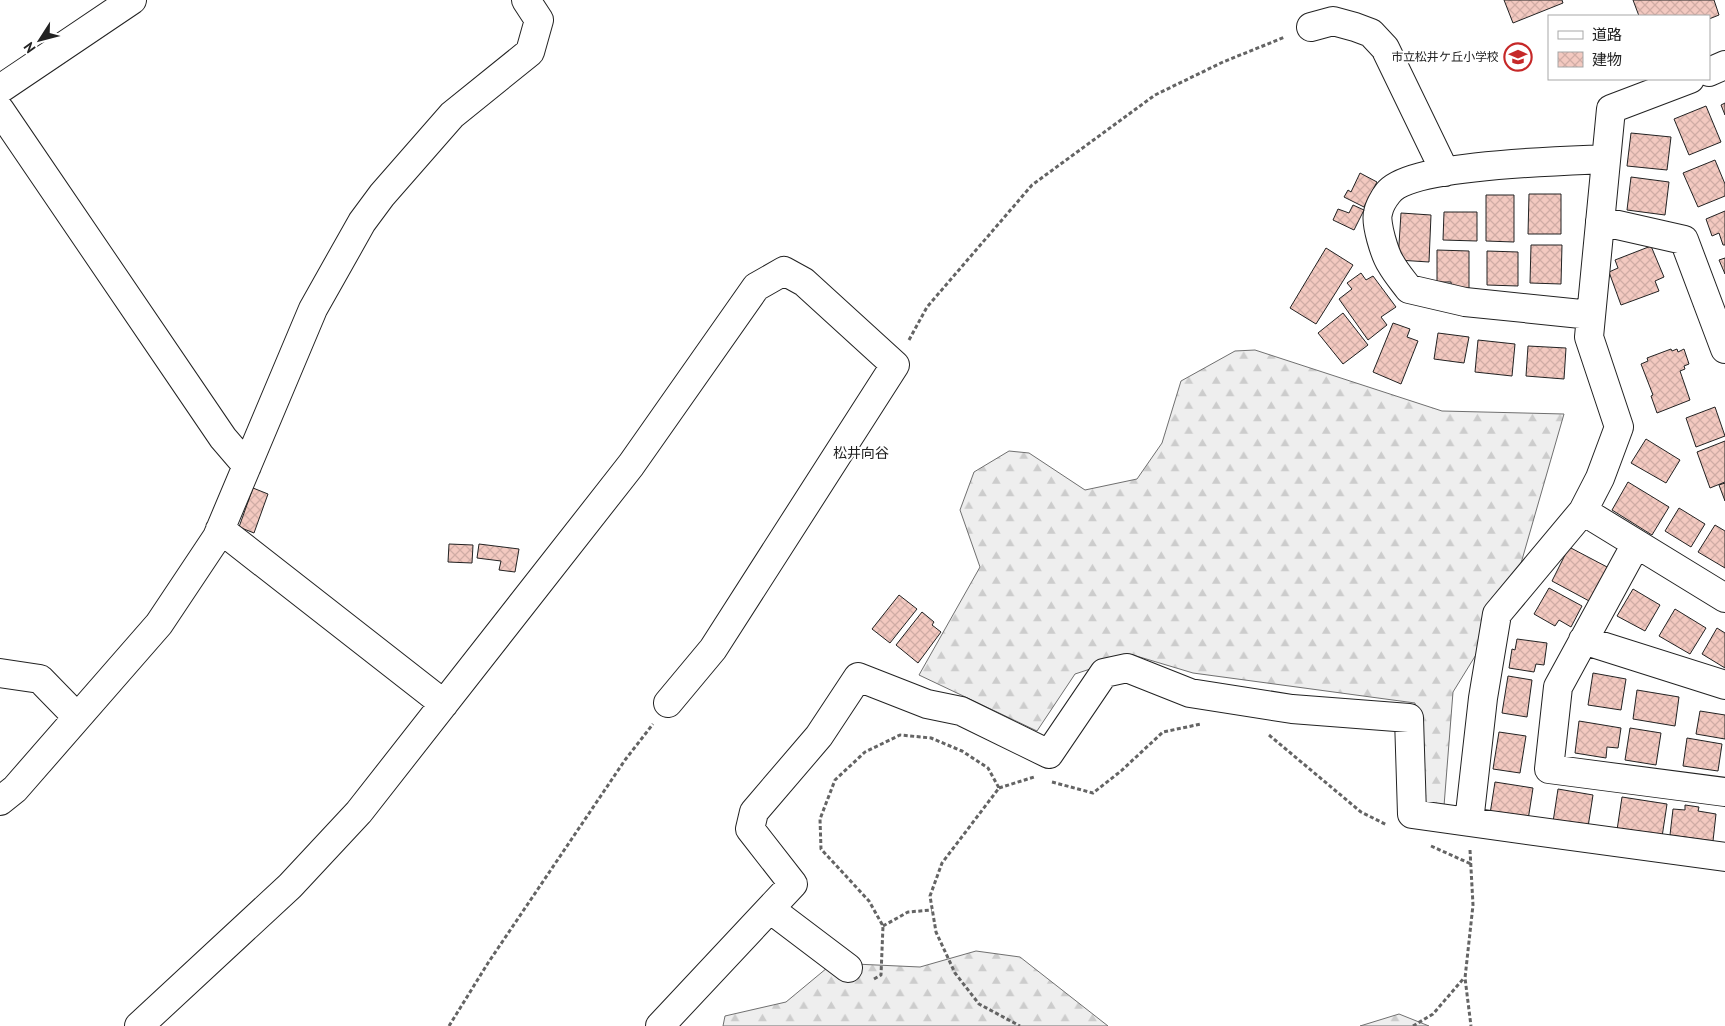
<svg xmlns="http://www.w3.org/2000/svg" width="1725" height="1026" viewBox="0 0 1725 1026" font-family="'PT Sans','Noto Sans JP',sans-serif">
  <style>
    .forest { fill: url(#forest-firs); stroke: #6f6f6f }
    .building { fill: url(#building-cross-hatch); stroke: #222 }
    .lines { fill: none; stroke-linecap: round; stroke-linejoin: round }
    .minor-casing { stroke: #222; stroke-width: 30 }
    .path { stroke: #646464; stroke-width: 3; stroke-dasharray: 4 2.5; stroke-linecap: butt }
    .minor { stroke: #fff; stroke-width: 28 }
    .labels { text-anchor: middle; stroke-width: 4; stroke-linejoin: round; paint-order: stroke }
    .poi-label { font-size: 12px; fill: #222; stroke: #fff; text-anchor: end }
    .neighbourhood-label { font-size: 14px; fill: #222; stroke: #fff }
  </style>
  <defs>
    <pattern id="forest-firs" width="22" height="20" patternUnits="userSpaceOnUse" patternTransform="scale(1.25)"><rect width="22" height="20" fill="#eee"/><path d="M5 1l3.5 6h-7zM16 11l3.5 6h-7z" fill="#ccc"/></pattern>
    <pattern id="building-cross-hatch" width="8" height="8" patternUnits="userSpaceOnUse" patternTransform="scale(1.25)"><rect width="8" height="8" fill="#f3c9c0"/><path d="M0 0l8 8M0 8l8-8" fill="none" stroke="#d0aca5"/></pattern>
  </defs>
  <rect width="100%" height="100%" fill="#fff"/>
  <!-- forest -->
  <path class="forest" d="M1255,350L1442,411L1564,414L1511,598L1453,692L1444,806L1421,801L1415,703L1193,673L1133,655L1075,674L1037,731L919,675L980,567L960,510L974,472L1009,451L1029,453L1085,490L1137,479L1162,443L1181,381L1235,351Z
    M976,951L1020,957L1108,1026H723L725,1016L786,1002L833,963L920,967Z
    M1399,1014L1429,1026H1360Z"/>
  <!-- building -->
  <path class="building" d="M1504,0H1562L1563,3L1513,23Z
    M1633,0H1714L1719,15L1709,19V16H1639Z
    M1725,103V115L1721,105Z
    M1706,106L1721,142L1689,155L1674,119Z
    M1631,133L1671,137L1667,170L1627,166Z
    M1715,160L1725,184V196L1698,207L1683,173Z
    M1360,173L1377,182L1364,207L1344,197L1348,190L1351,192Z
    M1631,177L1669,182L1665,215L1627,210Z
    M1529,194H1561V234H1528Z
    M1486,195H1514V242L1486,241Z
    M1353,205L1364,210L1354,230L1333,220L1338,209L1349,213Z
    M1725,211V245H1723L1719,233L1712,236L1706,219Z
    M1444,212H1477V241L1443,240Z
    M1401,213L1431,215L1429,262L1398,260Z
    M1531,245H1562L1561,284L1530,283Z
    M1651,246L1664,277L1655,281L1659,291L1621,305L1609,272L1618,268L1615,260Z
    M1326,248L1353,265L1316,324L1290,308Z
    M1437,250L1469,251V293L1452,292L1451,282H1437Z
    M1487,251L1518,252V286L1487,285Z
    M1725,258V274L1719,260Z
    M1361,273L1366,280L1373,276L1396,307L1381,317L1387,325L1368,340L1339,299L1352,289L1347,283Z
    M1343,313L1368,345L1343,364L1318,333Z
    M1393,323L1410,329L1407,337L1418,341L1401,384L1373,372Z
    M1438,333L1469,337L1464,363L1434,359Z
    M1478,340L1515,344L1512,376L1475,372Z
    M1528,346L1566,348L1564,379L1526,376Z
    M1671,349L1672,351L1677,349L1678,352L1684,349L1689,364L1684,366L1685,369L1680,371L1690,400L1657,413L1651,396L1653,395L1641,364L1648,361L1647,358Z
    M1715,407L1725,436L1696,447L1686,418Z
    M1646,439L1680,460L1666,483L1631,463Z
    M1725,441V482L1710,488L1697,452Z
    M1628,482L1669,507L1652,535L1612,510Z
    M1725,483V501L1719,485Z
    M253,488L268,494L254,533L239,527Z
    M1679,508L1705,524L1691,547L1665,531Z
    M1715,525L1725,531V568L1698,552Z
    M449,544L473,545L472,563L448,562Z
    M479,544L519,549L515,572L499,570L501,561L477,558Z
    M1569,547L1609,568L1591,602L1552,581Z
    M1549,588L1582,606L1571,627L1559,620L1555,626L1534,614Z
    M1633,589L1660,605L1645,631L1617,616Z
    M899,595L917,609L890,643L872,629Z
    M1675,609L1706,628L1690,654L1659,636Z
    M922,612L934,622L932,625L941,632L918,663L896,645Z
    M1717,628L1725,633V668L1702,654Z
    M1517,639L1547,643L1544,665L1536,664L1534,672L1509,668L1512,649L1515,650Z
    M1593,673L1626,679L1621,710L1588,705Z
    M1508,676L1532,680L1527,717L1502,713Z
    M1637,690L1679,697L1675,726L1633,719Z
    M1700,711L1725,715V739L1696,734Z
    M1579,721L1621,728L1618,748L1607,747L1606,758L1575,753Z
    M1630,728L1661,733L1656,765L1625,760Z
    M1499,732L1526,736L1520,773L1493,769Z
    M1687,738L1722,744L1718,771L1683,766Z
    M1495,782L1533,788L1528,820L1490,814Z
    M1558,789L1593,795L1588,827L1553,822Z
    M1622,797L1667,804L1662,837L1617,830Z
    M1685,805L1699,807L1698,811L1716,814L1713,841L1670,835L1673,809L1685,810Z"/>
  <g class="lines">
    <!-- minor casing -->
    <g class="minor-casing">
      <path id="minor" d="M1311,27L1333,21L1355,27L1371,33L1385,48L1445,172
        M1709,72L1725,65
        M1690,79L1611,109L1589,337L1619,427L1600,478L1583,511L1497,614L1483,698L1469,822L1725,857
        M0,89L132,0
        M0,110L223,438L247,466
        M1600,221L1684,240L1725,349
        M1591,315L1465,302L1409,289C1403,281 1396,273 1391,264C1385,255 1375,223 1378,213C1379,207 1384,198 1388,193C1410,164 1566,161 1606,159
        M1583,511L1725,598
        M220,529L444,704
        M1636,544L1558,687L1549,769L1725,792
        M1583,640L1725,685
        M0,673L40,679L77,717
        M0,801L15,789L159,624L217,537L313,309L362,222L382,195L452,115L530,52L539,20L526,0
        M770,909L848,968
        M139,1026L290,886L359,812L631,465L756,287L784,271L804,282L895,365L713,649L668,703
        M660,1026L793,884L750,829L754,812L819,736L858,677L927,704L961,711L1049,754L1104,673L1127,668L1190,693L1292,709L1409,718L1412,814L1469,822"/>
    </g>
    <!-- path -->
    <path class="path" d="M909,340L927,307L1032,185L1155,95L1223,62L1285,37
      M1269,735L1361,812L1387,825
      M1052,782L1093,793L1121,771L1163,732L1201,724
      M999,788L1034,777
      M1431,846L1471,864
      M1470,850L1473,905L1465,978L1471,1026
      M883,926L908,912L932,910
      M874,979L881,975L883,926L869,901L821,849L820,819L835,780L865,752L900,735L931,738L962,751L988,768L999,788L942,863L930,896L936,932L955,973L979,1004L1020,1026
      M449,1026L488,963L625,760L653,724
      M1413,1026L1433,1014L1464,978"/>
    <!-- minor -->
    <use href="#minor" class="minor"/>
  </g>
  <!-- icons -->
  <defs>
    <g id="school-ring" transform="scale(1.4375)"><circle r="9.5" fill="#fff" stroke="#c62828" stroke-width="1.5"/><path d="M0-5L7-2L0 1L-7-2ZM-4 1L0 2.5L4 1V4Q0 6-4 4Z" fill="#c62828"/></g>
  </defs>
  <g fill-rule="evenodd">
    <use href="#school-ring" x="1518" y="57"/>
  </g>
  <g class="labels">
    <!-- poi labels -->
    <g class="poi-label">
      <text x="1499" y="61">市立松井ケ丘小学校</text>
    </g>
    <!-- neighbourhood labels -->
    <g class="neighbourhood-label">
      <text x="861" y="458">松井向谷</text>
    </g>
  </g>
  <!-- legend -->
  <rect x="1548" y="15" width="162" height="65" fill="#ffffff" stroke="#a7a7a7"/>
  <rect x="1558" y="31" width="25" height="8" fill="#ffffff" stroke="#a7a7a7"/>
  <text x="1592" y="40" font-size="15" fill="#222222">道路</text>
  <rect x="1558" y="52" width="25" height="15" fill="url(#building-cross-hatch)" stroke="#a7a7a7"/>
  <text x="1592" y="65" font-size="15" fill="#222222">建物</text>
  <!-- north arrow -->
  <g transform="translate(40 40) rotate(234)" stroke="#ffffff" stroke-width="4" paint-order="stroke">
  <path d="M0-4L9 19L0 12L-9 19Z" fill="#222222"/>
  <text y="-8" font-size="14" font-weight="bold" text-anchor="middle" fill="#222222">N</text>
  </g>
</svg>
